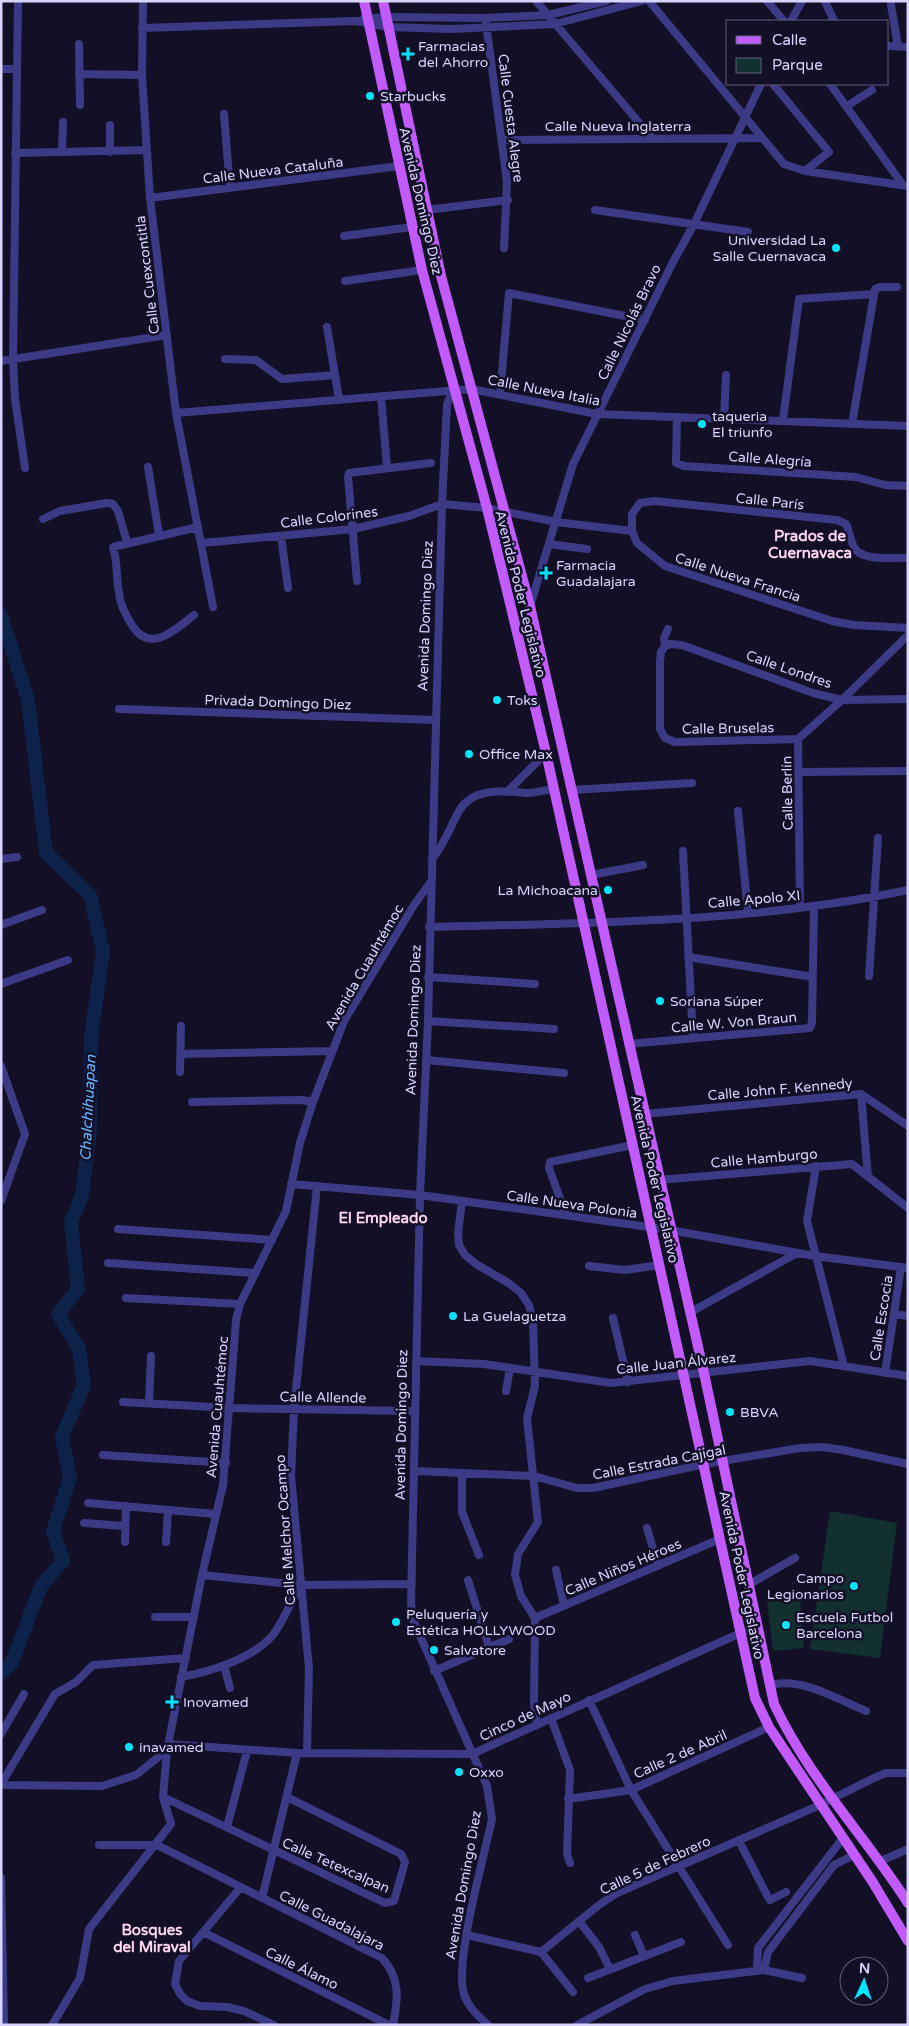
<svg xmlns="http://www.w3.org/2000/svg" width="909" height="2026" viewBox="0 0 909 2026" font-family="'Varela Round',sans-serif">
  <style>
    .green { fill: #12302f }
    .lines { fill: none; stroke-linecap: round; stroke-linejoin: round }
    .river { stroke: #0c2248; stroke-width: 14 }
    .minor { stroke: #3d3a85; stroke-width: 8 }
    .major { stroke: #c25bff; stroke-width: 10 }
    .poi-dot { fill: #00e5ff; stroke: #130f26; stroke-width: 2 }
    .labels { text-anchor: middle; stroke-width: 5; stroke-linejoin: round; paint-order: stroke }
    .poi-label { font-size: 14px; fill: #d9d4ff; stroke: #130f26; text-anchor: start }
    .street-label { font-size: 14px; fill: #d9d4ff; stroke: #130f26 }
    .neighbourhood-label { font-size: 15px; font-weight: bold; fill: #ffd6f0; stroke: #130f26 }
    .water-label { font-size: 15px; font-style: italic; fill: #62b6ff; stroke: #130f26 }
  </style>
  <rect width="100%" height="100%" fill="#130f26"/>
  <!-- green -->
  <path class="green" d="M830,1511L897,1523L880,1658L810,1649Z
    M800,1597L804,1648L773,1651L767,1602Z"/>
  <g class="lines">
    <!-- river -->
    <path class="river" d="M1,615L28,700L46,853L90,895L103,952L91,1037L90,1130L82,1195L71,1222L78,1289L58,1314L79,1349L84,1385L62,1437L70,1478L53,1531L63,1561L41,1586L12,1662L1,1674"/>
    <!-- minor -->
    <path class="minor" d="M18,1L13,359L15,399L25,468
      M143,1L142,75L150,198L176,413L213,607
      M536,1L653,139
      M649,1L784,164L805,171L908,186
      M767,1L784,21
      M825,1L834,21
      M891,5L898,46
      M363,19L386,17L485,18L548,15L606,1
      M791,21L802,1
      M486,23L507,182L504,248
      M142,28L356,21L388,27L451,29L555,24L642,1
      M79,44L80,105
      M888,46L908,47
      M1,69H16
      M79,74L142,75
      M773,84L829,152L805,171
      M830,84L903,185
      M847,106L872,90
      M224,114L230,188
      M110,125V152
      M502,140L762,138
      M62,152L63,122
      M15,153L147,150
      M150,198L399,166
      M426,210L508,200
      M595,210L748,232
      M344,236L412,227
      M345,281L422,270
      M327,327L339,399
      M225,359L256,360L282,379L335,375
      M1,361L167,335
      M454,389L447,404L442,504L428,1021L420,1195L411,1604L413,1620L487,1786L492,1819C484,1858 454,1961 464,1994C468,2007 478,2016 488,2025
      M500,394L509,293L645,320
      M381,396L387,467
      M176,413L471,389L597,414L908,426
      M677,417L676,463L684,466L856,477L885,485L908,486
      M724,418L726,375
      M783,420L799,299L874,294
      M852,424L875,289L880,287H897
      M148,467L159,535
      M43,519L60,511L107,503L113,504L118,511L127,542
      M281,536L288,588
      M202,543L353,529L409,516L442,504L487,508L556,522L632,531
      M549,544L587,549
      M908,558C894,557 861,562 854,547C850,540 850,532 846,524L837,520L654,501L640,503L632,514V531L637,543L665,566L832,621L854,625L908,628
      M357,581L348,477L349,473L431,463
      M530,606L573,464L672,264L694,224L761,84
      M194,615C173,632 148,655 130,622C125,613 120,604 119,593C116,577 118,563 113,547L198,527
      M665,646L671,644L682,645L813,693L842,700L908,699
      M665,646L661,652L660,661V729L665,738L675,742L798,739
      M665,646L664,638L668,629
      M119,709L436,720
      M798,739L800,907
      M798,739L842,700L908,635
      M800,772L908,771
      M509,790L546,753
      M571,790L692,783
      M738,811L748,913
      M683,851L693,1038
      M1,859L17,857
      M432,859C446,842 449,829 459,811C473,787 503,791 527,793C535,793 545,790 554,789
      M591,875L643,865
      M1,925L42,910
      M429,927C589,923 751,923 908,890
      M688,957L813,977
      M869,976L878,838
      M428,977L535,984
      M1,984L68,960
      M428,1021L554,1029
      M628,1044L810,1028L812,1022L814,906
      M181,1054L332,1051
      M426,1060L564,1073
      M1,1066L25,1134L1,1201
      M180,1072L181,1026
      M861,1094L868,1177
      M192,1102L302,1100L313,1102
      M644,1114L861,1094L908,1126
      M816,1166L807,1221L844,1366
      M658,1180L852,1164L908,1208
      M291,1184L420,1195L670,1230L815,1256L908,1268
      M462,1201L458,1233L459,1245L465,1255L476,1264L510,1284L521,1293L529,1305L533,1321L535,1386L527,1418L538,1522L518,1554L515,1575L521,1596L535,1618L534,1704L537,1725
      M566,1215L549,1168L550,1162L633,1145
      M118,1229L272,1240
      M108,1263L254,1273
      M589,1266L625,1270L660,1265
      M126,1298L240,1304
      M689,1313L797,1253
      M894,1314L908,1316
      M613,1318L628,1382
      M416,1361L484,1364L611,1383L810,1361L908,1376
      M885,1373L901,1267
      M506,1391L510,1368
      M123,1402L229,1408L415,1411
      M149,1403L151,1356
      M103,1455L226,1463
      M414,1471L534,1476L577,1488H593L705,1464L800,1448L823,1447L843,1450L908,1464
      M462,1473V1512L479,1555
      M88,1503L215,1514
      M84,1523L125,1526
      M647,1528L658,1566
      M125,1542L126,1506
      M166,1542L168,1510
      M556,1570L564,1606
      M202,1575L300,1585L412,1584
      M468,1580L489,1647
      M748,1585L795,1558
      M155,1617H194
      M535,1618L720,1539
      M224,1665L230,1688
      M434,1671L509,1639
      M181,1677C209,1672 252,1659 272,1636C283,1623 291,1601 300,1585
      M770,1685C803,1677 836,1699 866,1711
      M589,1700L631,1790L728,1945
      M551,1718L570,1770L567,1854L570,1863
      M1,1734L24,1694
      M168,1744L297,1753L472,1754L756,1626
      M307,1753L309,1668L291,1476L294,1409L317,1186
      M1,1784L55,1694L76,1682L93,1665L186,1658
      M1,1785L102,1786L136,1775L167,1750
      M163,1797L385,1903L394,1901L405,1862L401,1854L287,1797
      M568,1799L631,1790L769,1727
      M227,1827L247,1751
      M739,1841L768,1897L770,1900L786,1892
      M99,1845H157L382,1958C401,1979 398,1999 393,2025
      M881,1861L908,1849
      M1,1878L4,2025
      M240,1888L179,1961L175,1984L180,1994L187,2001L200,2006L227,2007L244,2011L274,2025
      M262,1898L297,1753
      M579,1921L599,1947L610,1969
      M205,1933L389,2025
      M467,1935L541,1952
      M635,1935L644,1956
      M541,1952L599,1905L617,1893L820,1805L876,1777L886,1773H908
      M541,1952L573,1992
      M757,1970L758,1948L843,1838
      M764,1970L768,1952L834,1865L854,1855
      M588,1978L681,1942
      M52,2025L80,1978L89,1929L171,1824L163,1797L167,1750L202,1575L223,1485L236,1320L240,1304L286,1211L300,1143L313,1102L344,1021L414,905L430,883
      M577,2025L645,1989L673,1981L764,1970L802,1978"/>
    <!-- major -->
    <path class="major" d="M364,1L422,270L487,508L546,753L755,1698L769,1727L872,1881L908,1941
      M383,1L441,276L530,606L704,1373L774,1704C808,1777 865,1836 908,1903"/>
  </g>
  <!-- markers -->
  <g class="poi-dot">
    <path d="M405.5 46.5h5v5h5v5h-5v5h-5v-5h-5v-5h5z"/>
    <circle cx="370" cy="96" r="5"/>
    <circle cx="836" cy="248" r="5"/>
    <circle cx="702" cy="424" r="5"/>
    <path d="M543.5 565.5h5v5h5v5h-5v5h-5v-5h-5v-5h5z"/>
    <circle cx="497" cy="700" r="5"/>
    <circle cx="469" cy="754" r="5"/>
    <circle cx="608" cy="890" r="5"/>
    <circle cx="660" cy="1001" r="5"/>
    <circle cx="453" cy="1316" r="5"/>
    <circle cx="730" cy="1412" r="5"/>
    <circle cx="854" cy="1586" r="5"/>
    <circle cx="396" cy="1622" r="5"/>
    <circle cx="786" cy="1625" r="5"/>
    <circle cx="434" cy="1650" r="5"/>
    <path d="M169.5 1694.5h5v5h5v5h-5v5h-5v-5h-5v-5h5z"/>
    <circle cx="129" cy="1747" r="5"/>
    <circle cx="459" cy="1772" r="5"/>
  </g>
  <g class="labels">
    <!-- poi labels -->
    <g class="poi-label">
      <text x="418" y="51">Farmacias<tspan x="418" dy="16">del Ahorro</tspan></text>
      <text x="380" y="101">Starbucks</text>
      <text x="826" y="245" text-anchor="end">Universidad La<tspan x="826" dy="16">Salle Cuernavaca</tspan></text>
      <text x="712" y="421">taqueria<tspan x="712" dy="16">El triunfo</tspan></text>
      <text x="556" y="570">Farmacia<tspan x="556" dy="16">Guadalajara</tspan></text>
      <text x="507" y="705">Toks</text>
      <text x="479" y="759">Office Max</text>
      <text x="598" y="895" text-anchor="end">La Michoacana</text>
      <text x="670" y="1006">Soriana Súper</text>
      <text x="463" y="1321">La Guelaguetza</text>
      <text x="740" y="1417">BBVA</text>
      <text x="844" y="1583" text-anchor="end">Campo<tspan x="844" dy="16">Legionarios</tspan></text>
      <text x="406" y="1619">Peluquería y<tspan x="406" dy="16">Estética HOLLYWOOD</tspan></text>
      <text x="796" y="1622">Escuela Futbol<tspan x="796" dy="16">Barcelona</tspan></text>
      <text x="444" y="1655">Salvatore</text>
      <text x="183" y="1707">Inovamed</text>
      <text x="139" y="1752">inavamed</text>
      <text x="469" y="1777">Oxxo</text>
    </g>
    <!-- street labels -->
    <g class="street-label">
      <text transform="translate(511 118) rotate(83)" y="5">Calle Cuesta Alegre</text>
      <text x="618" y="131">Calle Nueva Inglaterra</text>
      <text transform="translate(273 170) rotate(-7)" y="5">Calle Nueva Cataluña</text>
      <text transform="translate(421 201) rotate(77)" y="5">Avenida Domingo Diez</text>
      <text transform="translate(147 275) rotate(-97)" y="5">Calle Cuexcontitla</text>
      <text transform="translate(629 322) rotate(-64)" y="5">Calle Nicolás Bravo</text>
      <text transform="translate(544 390) rotate(11)" y="5">Calle Nueva Italia</text>
      <text transform="translate(770 459) rotate(4)" y="5">Calle Alegría</text>
      <text transform="translate(770 501) rotate(6)" y="5">Calle París</text>
      <text transform="translate(329 517) rotate(-7)" y="5">Calle Colorines</text>
      <text transform="translate(738 577) rotate(18)" y="5">Calle Nueva Francia</text>
      <text transform="translate(521 594) rotate(76)" y="5">Avenida Poder Legislativo</text>
      <text transform="translate(425 616) rotate(-88)" y="5">Avenida Domingo Diez</text>
      <text transform="translate(789 669) rotate(19)" y="5">Calle Londres</text>
      <text transform="translate(278 702) rotate(2)" y="5">Privada Domingo Diez</text>
      <text transform="translate(728 728) rotate(-1)" y="5">Calle Bruselas</text>
      <text transform="translate(787 793) rotate(-91)" y="5">Calle Berlín</text>
      <text transform="translate(754 899) rotate(-5)" y="5">Calle Apolo XI</text>
      <text transform="translate(364 967) rotate(-60)" y="5">Avenida Cuauhtémoc</text>
      <text transform="translate(413 1020) rotate(-88)" y="5">Avenida Domingo Diez</text>
      <text transform="translate(734 1022) rotate(-5)" y="5">Calle W. Von Braun</text>
      <text transform="translate(780 1089) rotate(-5)" y="5">Calle John F. Kennedy</text>
      <text transform="translate(764 1158) rotate(-5)" y="5">Calle Hamburgo</text>
      <text transform="translate(655 1179) rotate(77)" y="5">Avenida Poder Legislativo</text>
      <text transform="translate(572 1204) rotate(8)" y="5">Calle Nueva Polonia</text>
      <text transform="translate(881 1318) rotate(-81)" y="5">Calle Escocia</text>
      <text transform="translate(676 1363) rotate(-6)" y="5">Calle Juan Álvarez</text>
      <text transform="translate(323 1397) rotate(1)" y="5">Calle Allende</text>
      <text transform="translate(217 1407) rotate(-85)" y="5">Avenida Cuauhtémoc</text>
      <text transform="translate(401 1425) rotate(-89)" y="5">Avenida Domingo Diez</text>
      <text transform="translate(659 1462) rotate(-11)" y="5">Calle Estrada Cajigal</text>
      <text transform="translate(285 1530) rotate(-94)" y="5">Calle Melchor Ocampo</text>
      <text transform="translate(623 1567) rotate(-23)" y="5">Calle Niños Héroes</text>
      <text transform="translate(742 1575) rotate(78)" y="5">Avenida Poder Legislativo</text>
      <text transform="translate(525 1716) rotate(-25)" y="5">Cinco de Mayo</text>
      <text transform="translate(680 1754) rotate(-24)" y="5">Calle 2 de Abril</text>
      <text transform="translate(336 1865) rotate(24)" y="5">Calle Tetexcalpan</text>
      <text transform="translate(655 1865) rotate(-25)" y="5">Calle 5 de Febrero</text>
      <text transform="translate(463 1885) rotate(-80)" y="5">Avenida Domingo Diez</text>
      <text transform="translate(332 1920) rotate(27)" y="5">Calle Guadalajara</text>
      <text transform="translate(302 1968) rotate(26)" y="5">Calle Álamo</text>
    </g>
    <!-- neighbourhood labels -->
    <g class="neighbourhood-label">
      <text x="810" y="541">Prados de<tspan x="810" dy="17">Cuernavaca</tspan></text>
      <text x="383" y="1223">El Empleado</text>
      <text x="152" y="1935">Bosques<tspan x="152" dy="17">del Miraval</tspan></text>
    </g>
    <!-- water labels -->
    <g class="water-label">
      <text transform="translate(88 1108) rotate(-87)" y="5">Chalchihuapan</text>
    </g>
  </g>
  <!-- border -->
  <rect width="909" height="2026" fill="none" stroke="#d9d4ff" stroke-width="5"/>
  <!-- legend -->
  <rect x="726" y="20" width="162" height="65" fill="#130f26" stroke="#625e7d"/>
  <rect x="736" y="36" width="25" height="8" fill="#c25bff" stroke="#625e7d"/>
  <text x="772" y="45" font-size="15" fill="#d9d4ff">Calle</text>
  <rect x="736" y="58" width="25" height="15" fill="#12302f" stroke="#625e7d"/>
  <text x="772" y="70" font-size="15" fill="#d9d4ff">Parque</text>
  <!-- north arrow -->
  <g transform="translate(864 1981) rotate(3)"><circle r="24" fill="#130f26" stroke="#625e7d"/>
  <path d="M0-4L9 19L0 12L-9 19Z" fill="#00e5ff"/>
  <text y="-8" font-size="14" font-weight="bold" text-anchor="middle" fill="#d9d4ff">N</text>
  </g>
</svg>
